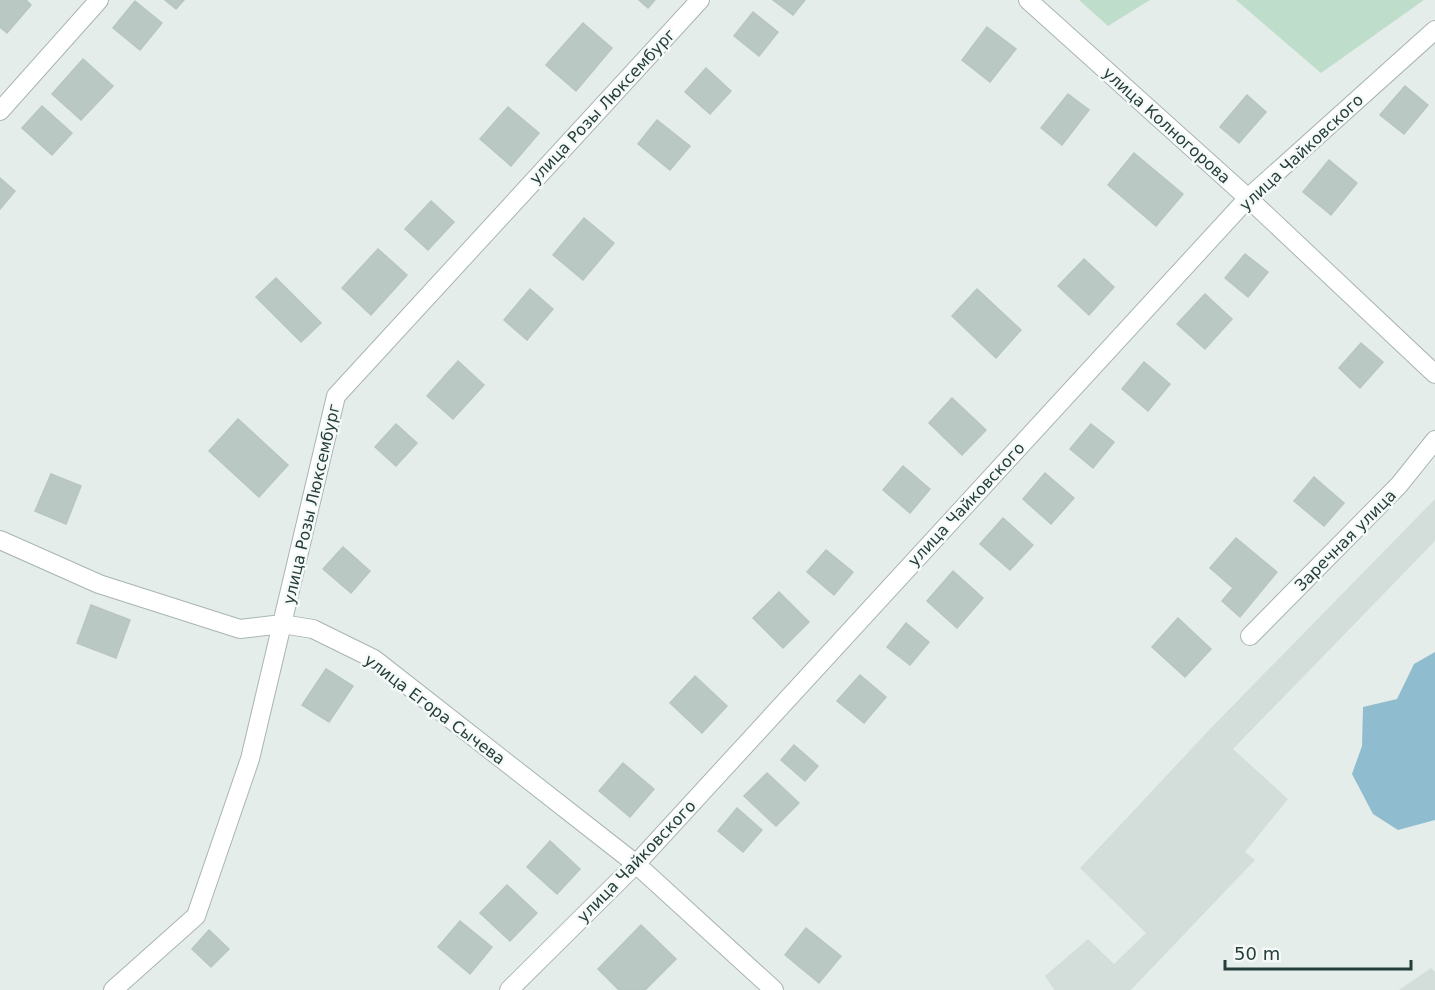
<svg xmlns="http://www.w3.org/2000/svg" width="1435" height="990" viewBox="0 0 1435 990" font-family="'DejaVu Sans',sans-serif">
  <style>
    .built { fill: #d3ddda }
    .green { fill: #bfddcb }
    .water { fill: #90bccf }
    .building { fill: #bac8c4; stroke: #b7c6c2; stroke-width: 1.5 }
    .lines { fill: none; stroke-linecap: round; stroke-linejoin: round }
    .minor-casing { stroke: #a8b5b2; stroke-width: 20 }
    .minor { stroke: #fff; stroke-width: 18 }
    .labels { text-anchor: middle; stroke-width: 5; stroke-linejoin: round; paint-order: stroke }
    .street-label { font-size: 16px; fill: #253e3b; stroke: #f5faf8 }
  </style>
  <rect width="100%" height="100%" fill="#e5edea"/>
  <!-- built -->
  <path class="built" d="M1435,499V541L1233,749L1288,799L1245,852L1255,860L1131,990H1054L1045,976L1088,939L1114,964L1146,933L1080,868L1210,729Z
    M1431,968L1435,972V990H1399Z"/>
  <!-- green -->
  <path class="green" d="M1079,0H1150L1108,26Z
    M1236,0H1424L1321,73Z"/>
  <!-- water -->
  <path class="water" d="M1435,652V820L1398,830L1373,814L1352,774L1362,746L1363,707L1397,699L1414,664Z"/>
  <!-- building -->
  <path class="building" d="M0,0H26L31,5L7,33L0,27Z
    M165,0H184L176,9Z
    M639,0H655L648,8Z
    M773,0H805L793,15Z
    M135,1L162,23L140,50L113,28Z
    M753,12L778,32L759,56L734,36Z
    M583,23L612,48L576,91L546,65Z
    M987,27L1016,49L990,82L962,60Z
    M83,59L113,86L81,120L52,94Z
    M706,68L731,91L710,114L685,92Z
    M1405,86L1428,105L1404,134L1380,115Z
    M1068,94L1089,110L1062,145L1041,128Z
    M1247,95L1266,112L1239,143L1220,127Z
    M42,106L72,133L52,155L22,128Z
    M508,107L539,133L511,166L480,139Z
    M657,120L690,146L670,170L638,144Z
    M1134,153L1183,194L1156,226L1108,185Z
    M1329,160L1357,183L1331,215L1303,192Z
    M0,178L15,191L0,209Z
    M431,201L454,222L428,250L405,229Z
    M584,218L614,243L583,280L553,255Z
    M378,249L407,275L371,315L342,288Z
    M1245,254L1268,272L1248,297L1225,278Z
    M1084,259L1114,287L1089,315L1058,286Z
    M276,278L321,323L301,342L256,297Z
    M530,289L553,309L527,340L504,320Z
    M977,289L1021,330L996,358L952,316Z
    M1205,294L1232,319L1205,349L1177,324Z
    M1361,343L1383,362L1360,388L1339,368Z
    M458,361L484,385L453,419L427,396Z
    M1144,362L1170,384L1148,411L1122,389Z
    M952,398L986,430L962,455L929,423Z
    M238,419L288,465L259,497L209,451Z
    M396,424L417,443L396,466L375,447Z
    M1091,424L1114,442L1093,468L1070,449Z
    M903,466L930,489L910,513L883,490Z
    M1045,473L1074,498L1051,524L1023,499Z
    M51,474L81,486L66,524L35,511Z
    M1314,477L1344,503L1324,526L1294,501Z
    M1003,518L1033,545L1010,570L980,544Z
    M1236,538L1277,572L1240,617L1222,601L1233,588L1210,568Z
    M343,547L370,571L351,593L323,569Z
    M826,550L853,572L834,595L807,572Z
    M953,571L983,598L957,628L927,601Z
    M779,592L809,622L783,648L753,618Z
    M91,605L130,620L116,658L77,643Z
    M1178,618L1211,649L1185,677L1152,647Z
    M906,623L929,642L910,665L887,647Z
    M326,669L353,686L329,722L302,705Z
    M860,675L886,697L864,723L837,701Z
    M695,676L727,706L702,733L670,703Z
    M794,745L818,766L805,781L781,760Z
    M623,763L654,789L630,817L599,791Z
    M767,773L799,803L776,826L744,796Z
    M737,808L762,830L743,852L718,831Z
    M550,841L580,869L557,894L527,867Z
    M507,885L537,913L510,941L480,913Z
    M460,921L492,947L470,974L438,947Z
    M641,925L676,959L645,990H619L598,969Z
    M806,928L841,956L819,983L785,955Z
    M209,930L229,949L211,967L192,949Z"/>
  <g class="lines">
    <!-- minor casing -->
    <g class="minor-casing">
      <path id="minor" d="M1028,0L1248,198L1435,374
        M0,111L99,0
        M0,540L99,584L240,629L282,624L313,629L374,659L636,864L774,990
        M1250,636L1399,485L1435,440
        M113,990L196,916L250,759L336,396L700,0
        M509,990L636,864L1248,198L1435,30"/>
    </g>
    <!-- minor -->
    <use href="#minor" class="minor"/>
  </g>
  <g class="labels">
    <!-- street labels -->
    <g class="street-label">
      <text transform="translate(602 106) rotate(-47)" y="6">улица Розы Люксембург</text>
      <text transform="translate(1167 125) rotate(42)" y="6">улица Колногорова</text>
      <text transform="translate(1301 152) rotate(-43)" y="6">улица Чайковского</text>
      <text transform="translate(311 504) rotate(-77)" y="6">улица Розы Люксембург</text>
      <text transform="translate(966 504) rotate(-47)" y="6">улица Чайковского</text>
      <text transform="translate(1345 540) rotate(-45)" y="6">Заречная улица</text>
      <text transform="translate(435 709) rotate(37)" y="6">улица Егора Сычева</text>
      <text transform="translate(636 861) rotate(-46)" y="6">улица Чайковского</text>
    </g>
  </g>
  <!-- scale -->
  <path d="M1225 960v9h186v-9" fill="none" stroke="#253e3b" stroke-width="3"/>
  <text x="1234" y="960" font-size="18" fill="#253e3b" stroke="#f5faf8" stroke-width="4.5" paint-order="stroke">50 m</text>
</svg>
